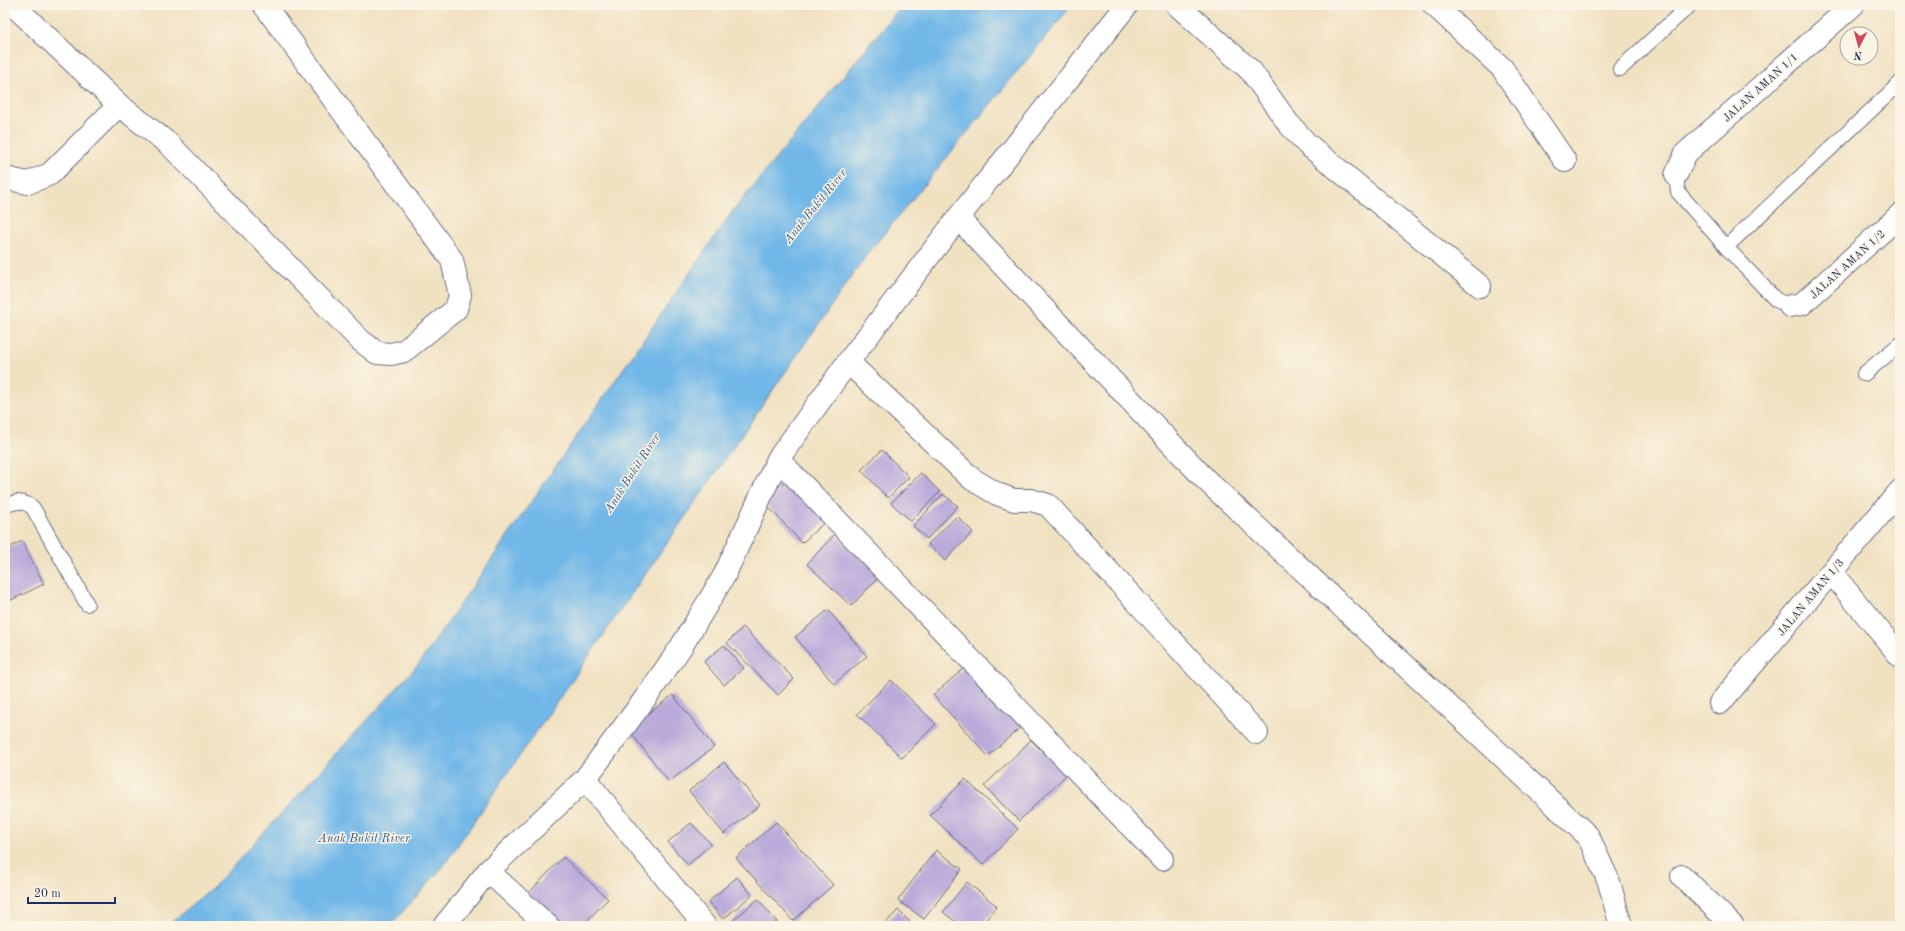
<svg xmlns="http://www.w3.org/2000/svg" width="1905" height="931" viewBox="0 0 1905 931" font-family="'Old Standard TT',serif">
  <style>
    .water { fill: #71b7e8; stroke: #4673a3 }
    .building { fill: #baabda }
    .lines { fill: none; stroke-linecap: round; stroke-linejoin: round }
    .service-casing { stroke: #666d81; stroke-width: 16 }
    .minor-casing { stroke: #666d81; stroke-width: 24 }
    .service { stroke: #fff; stroke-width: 14 }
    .minor { stroke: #fff; stroke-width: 22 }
    .labels { text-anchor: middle; stroke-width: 3; stroke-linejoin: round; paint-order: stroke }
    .street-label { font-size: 11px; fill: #1b2f5e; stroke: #fcf5e5 }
    .water-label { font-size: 12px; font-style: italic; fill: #355887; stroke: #fcf5e5 }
  </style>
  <rect width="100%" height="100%" fill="#fcf5e5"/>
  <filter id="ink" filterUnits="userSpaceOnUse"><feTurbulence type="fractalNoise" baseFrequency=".025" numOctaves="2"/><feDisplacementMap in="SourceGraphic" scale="8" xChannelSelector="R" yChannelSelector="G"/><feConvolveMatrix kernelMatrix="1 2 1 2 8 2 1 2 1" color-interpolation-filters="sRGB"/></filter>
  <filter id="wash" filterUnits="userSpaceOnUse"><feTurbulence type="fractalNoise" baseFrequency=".012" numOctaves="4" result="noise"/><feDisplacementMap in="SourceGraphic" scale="16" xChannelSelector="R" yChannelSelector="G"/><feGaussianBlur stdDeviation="0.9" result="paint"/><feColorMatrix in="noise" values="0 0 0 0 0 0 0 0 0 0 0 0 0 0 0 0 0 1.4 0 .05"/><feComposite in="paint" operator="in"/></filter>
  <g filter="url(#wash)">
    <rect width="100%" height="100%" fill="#f0e1c1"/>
    <!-- water -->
    <path class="water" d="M902,5H1072L865,257L442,868L390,926H167L213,888L419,664L732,212Z"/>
    <g id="blocks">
      <!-- building -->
      <path class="building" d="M882,450L909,477L888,498L861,470Z
        M921,473L940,492L911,521L891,503Z
        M790,476L829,518L802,543L763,501Z
        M943,494L958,506L927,539L913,526Z
        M957,516L973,532L945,561L928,544Z
        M835,534L880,576L851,606L807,564Z
        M22,541L44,584L5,603V550Z
        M828,610L867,656L834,684L795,637Z
        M743,627L794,679L778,695L727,643Z
        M724,645L744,668L724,685L704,662Z
        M970,663L1024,724L988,756L933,695Z
        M891,680L936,724L902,758L857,714Z
        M673,695L714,747L669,782L628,729Z
        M1031,740L1066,775L1019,821L984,786Z
        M724,762L760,805L724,834L689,791Z
        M965,779L1018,829L983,865L930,815Z
        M776,822L833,885L793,921L736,858Z
        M691,823L711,844L688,865L668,842Z
        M936,850L962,869L924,919L898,900Z
        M563,857L608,899L582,926H558L526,896Z
        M737,877L752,895L723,919L708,902Z
        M967,882L997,906L981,926H961L943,912Z
        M758,899L777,922L772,926H729L728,925Z
        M898,910L914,926H883Z
        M462,920L470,926H457Z"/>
    </g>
  </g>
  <g filter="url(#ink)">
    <use href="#blocks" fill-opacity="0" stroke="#666d81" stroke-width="1"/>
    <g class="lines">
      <!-- service casing -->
      <g class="service-casing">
        <path id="service" d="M1620,69L1690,5
          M1676,175L1678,192L1726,247L1776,300L1790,306
          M1726,247L1900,83
          M1864,374L1900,344
          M5,506C16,501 23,500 33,508L87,604"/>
      </g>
      <!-- minor casing -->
      <g class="minor-casing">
        <path id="minor" d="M13,5L119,105L170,145L360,340L377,353L391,354L404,351L456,309L460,295L452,260L264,5
          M1177,5L1251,71L1288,123L1307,144L1480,286
          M1434,5L1502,68L1565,161
          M1676,175L1686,153L1853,5
          M5,178L28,183L50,174L119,105
          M958,218L1205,479L1588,836L1609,882L1621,926
          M1790,306L1802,304L1900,215
          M848,362L972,479L997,494L1014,500H1031L1048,505L1257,733
          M778,459L1162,859
          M1831,572L1900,656
          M1720,703L1900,491
          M585,779L705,926
          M488,871L548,926
          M1682,876L1733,926
          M444,926L488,871L585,779L647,696L681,647L724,576L778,459L848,362L958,218L1127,5"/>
      </g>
      <!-- service -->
      <use href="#service" class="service"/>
      <!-- minor -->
      <use href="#minor" class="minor"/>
    </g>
  </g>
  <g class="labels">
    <!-- street labels -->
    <g class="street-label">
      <text transform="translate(1760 87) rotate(-42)" y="4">JALAN AMAN 1/1</text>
      <text transform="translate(1847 264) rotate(-42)" y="4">JALAN AMAN 1/2</text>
      <text transform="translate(1810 597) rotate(-50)" y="4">JALAN AMAN 1/3</text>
    </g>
    <!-- water labels -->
    <g class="water-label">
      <text transform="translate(815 206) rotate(-51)" y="4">Anak Bukit River</text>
      <text transform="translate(632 473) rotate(-57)" y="4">Anak Bukit River</text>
      <text x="364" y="842">Anak Bukit River</text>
    </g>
  </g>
  <!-- margin -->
  <rect width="1905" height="931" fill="none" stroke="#fcf5e5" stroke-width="20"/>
  <!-- north arrow -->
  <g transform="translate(1859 46) rotate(186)"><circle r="19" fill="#fcf5e5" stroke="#a2a6af"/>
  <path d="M0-3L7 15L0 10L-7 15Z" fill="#d1495b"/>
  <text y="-6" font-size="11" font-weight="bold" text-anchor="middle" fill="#1b2f5e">N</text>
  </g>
  <!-- scale -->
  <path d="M28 897v6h87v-6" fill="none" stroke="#1b2f5e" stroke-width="2"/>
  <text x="34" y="897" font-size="12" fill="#1b2f5e" stroke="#fcf5e5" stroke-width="3" paint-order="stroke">20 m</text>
</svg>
